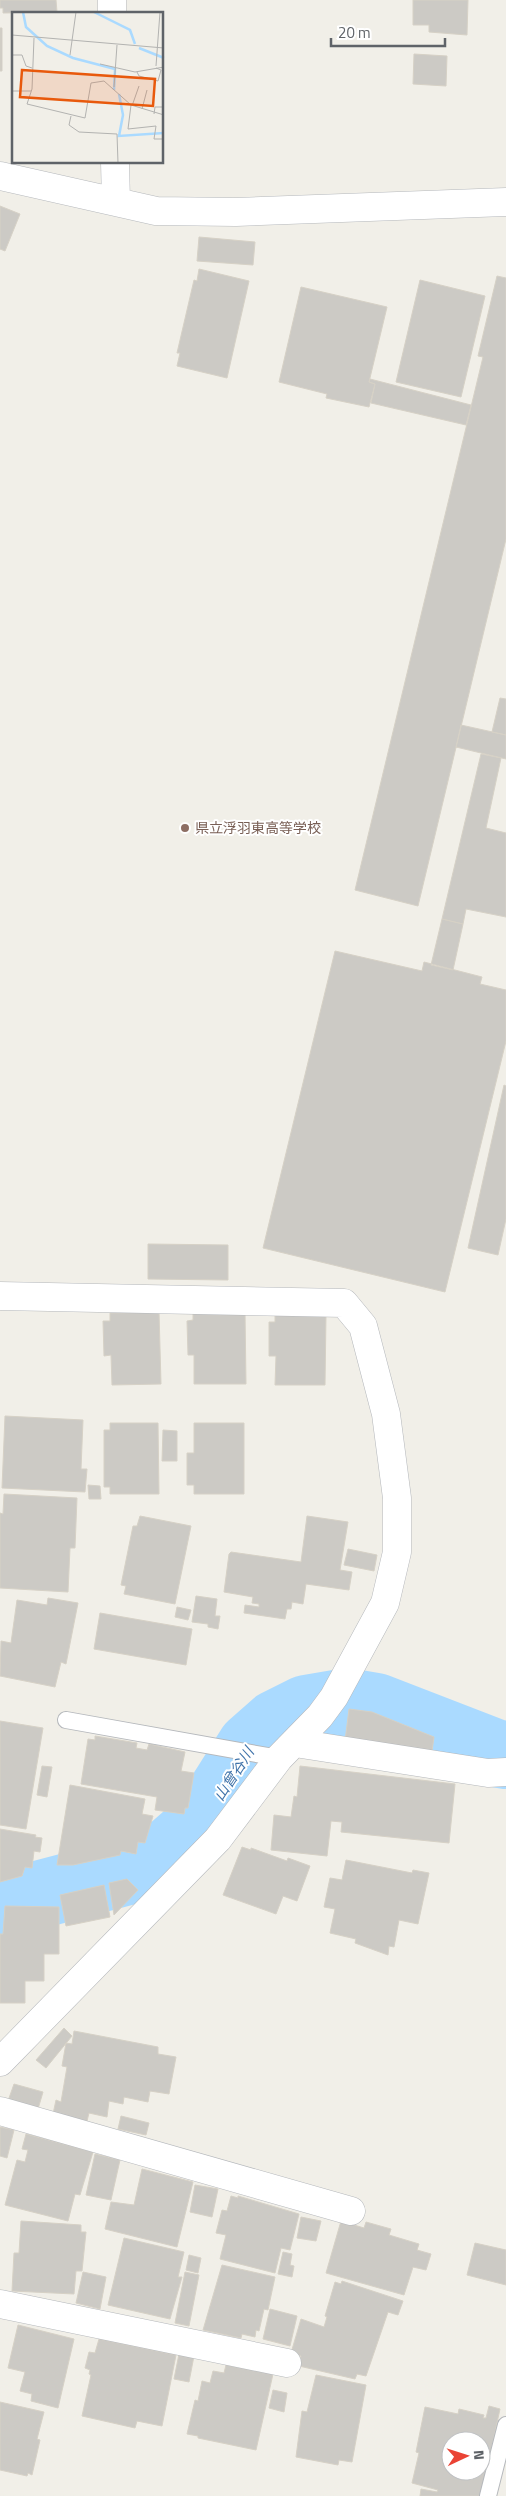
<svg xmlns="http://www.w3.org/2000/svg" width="506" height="2496" viewBox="0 0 506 2496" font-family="'Titillium Web','Noto Sans JP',sans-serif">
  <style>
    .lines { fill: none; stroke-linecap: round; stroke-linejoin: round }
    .river { stroke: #aadaff; stroke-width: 68 }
    .building { fill: #cccac5; stroke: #d6d1c6; fill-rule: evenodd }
    .service-casing { stroke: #b5b8bc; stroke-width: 18 }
    .minor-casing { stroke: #b5b8bc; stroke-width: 29 }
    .service { stroke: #fff; stroke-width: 16 }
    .minor { stroke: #fff; stroke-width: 28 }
    .education-dot { fill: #8d6e63; stroke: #fff; stroke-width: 2 }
    .labels { text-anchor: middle; stroke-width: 4; stroke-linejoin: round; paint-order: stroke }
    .education-label { font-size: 14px; fill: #785e54; stroke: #fff; text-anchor: start }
    .water-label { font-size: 15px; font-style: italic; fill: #4174aa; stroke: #fff }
    .inset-river { fill: none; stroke: #aadaff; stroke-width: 2.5 }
    .inset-road { fill: none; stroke: #b3b3b1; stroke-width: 1 }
    .view { fill: #e8590c; fill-opacity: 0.15; stroke: #e8590c; stroke-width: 2.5 }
    .inset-edge { fill: none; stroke: #5f6368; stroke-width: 2.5 }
  </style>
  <rect width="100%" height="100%" fill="#f1efe8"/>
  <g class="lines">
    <!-- river -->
    <path class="river" d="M0,1905L132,1870L171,1850L203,1822L251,1746L276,1724L306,1709L347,1702L376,1707L495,1753L506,1755"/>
  </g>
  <!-- building -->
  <path class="building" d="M0,0H56L57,12L3,13V8H0Z
    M413,0H468L467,35L429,32V25H413Z
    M0,28H2V71H0Z
    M414,54L447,56L446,86L413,84Z
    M0,206L20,214L5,251L0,249Z
    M199,237L255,242L253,265L197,261Z
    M199,269L249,281L227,378L177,366L180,353H177L194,280L197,281Z
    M497,276L506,278V539L418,906L355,890L483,357L478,356Z
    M420,280L485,296L461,397L396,382Z
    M301,287L387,307L369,382L375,384L369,407L326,398L327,394L279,382Z
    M370,379L471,405L466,425L371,403L375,384L369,382Z
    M500,698L506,699V735L492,732Z
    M461,725L506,735V759L456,747Z
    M481,754L501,758L486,828L506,833V917L466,909L463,924L442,919Z
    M442,919L463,924L453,970L431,965Z
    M335,951L422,971L424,962L482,977L480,984L506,990V1041L445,1292L263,1248Z
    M504,1085L506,1086V1219L498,1255L468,1248Z
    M148,1244L228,1245V1280L148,1279Z
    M159,1312L161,1384L112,1385L111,1355L104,1356L103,1321H110V1313Z
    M193,1312H245L246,1384H194V1355H188L187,1321L193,1320Z
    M275,1314H326L325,1385H275L276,1356H269V1322H275Z
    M5,1416L83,1420L81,1469H87L85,1492L2,1488Z
    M110,1423H158L159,1494H110V1487H104V1430H110Z
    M194,1423H244V1494H194V1485H187V1453H194Z
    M163,1430L177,1431V1461H162Z
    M88,1485L100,1486L101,1499H89Z
    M4,1494L77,1498L75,1548H70L68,1592L0,1588V1513L3,1514Z
    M140,1516L191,1526L175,1604L124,1594L126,1586L121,1585L133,1526H137Z
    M307,1516L348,1522L340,1570L352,1572L349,1590L306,1584L303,1604L292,1602L291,1609H287L285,1619L244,1613L245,1605L259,1607V1604L252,1603L253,1597L224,1592L229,1554L231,1552L301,1562Z
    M348,1549L377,1555L374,1571L344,1565Z
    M196,1596L217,1599L215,1616H220L218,1629L208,1627V1624L192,1622Z
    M48,1598L78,1603L66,1664L61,1662L55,1687L0,1676L1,1641L11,1643L17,1600L47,1605Z
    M177,1607L191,1610L188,1620L175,1617Z
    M100,1613L192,1629L186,1665L94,1649Z
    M349,1709L372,1712L434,1737L432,1751L345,1741Z
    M0,1721L43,1728L26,1829L0,1825Z
    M95,1736L137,1743L136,1748L147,1750L149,1744L185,1752L181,1771L194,1773L188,1808H185L184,1814L155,1810L157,1797L81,1784L88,1739L95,1740Z
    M42,1766L52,1767L47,1797L37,1795Z
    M300,1766L455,1784L449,1843L341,1832L342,1822L331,1821L327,1856L271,1850L274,1815L291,1817L294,1796L297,1797Z
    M70,1785L145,1799L142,1814L153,1816L145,1843L138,1842L136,1854L121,1851L120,1855L73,1865H57Z
    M0,1829L36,1835L35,1837L42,1838L40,1852L34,1851L32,1868L25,1867L22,1876L0,1882Z
    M242,1847L251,1850V1848L287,1861L288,1858L310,1866L297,1901L283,1896L276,1914L223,1895Z
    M346,1860L412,1873L413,1870L429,1873L418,1924L399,1920L394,1947L389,1946L388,1955L355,1943L356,1939L330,1933L335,1909L324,1907L330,1878L342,1880Z
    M127,1879L138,1890L114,1915L109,1883Z
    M104,1885L110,1917L66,1926L60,1895Z
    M5,1906L59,1907V1954H44V1981H25V2003H0V1934H3Z
    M64,2028L72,2036L46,2068L36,2060Z
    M74,2031L158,2047V2054L176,2057L169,2094L150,2091L148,2102L124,2097L123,2104L109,2101L107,2117L89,2113L87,2121L53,2114L56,2100L61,2102L67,2067L62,2066L66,2043L72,2044Z
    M14,2084L43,2092L38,2109L8,2101Z
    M121,2116L149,2123L146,2135L118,2129Z
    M0,2127L14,2130L7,2158L0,2156Z
    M26,2134L93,2152L80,2195L75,2194L68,2221L5,2205L17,2160L25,2162L28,2150L22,2149Z
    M95,2154L120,2160L111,2200L86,2195Z
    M142,2169L193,2182L177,2247L105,2229L111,2202L134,2205Z
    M195,2185L218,2189L212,2217L190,2212Z
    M231,2196L238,2198V2196L299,2214L290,2250L281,2248L275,2273L220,2259L226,2235L216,2233L222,2210L227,2211Z
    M301,2217L321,2221L316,2241L297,2238Z
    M21,2221L81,2225V2232H86L82,2271H76L74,2294L12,2291L14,2253H19Z
    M341,2221L364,2228L366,2222L391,2229L389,2235L419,2244L417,2250L431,2254L426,2270L413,2267L404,2295L326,2273Z
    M124,2238L184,2252L178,2277H182L170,2319L108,2305Z
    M475,2243L506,2250V2285L467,2275Z
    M283,2252L292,2254L290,2265L294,2266L292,2277L278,2274Z
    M189,2255L201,2258L198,2273L186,2270Z
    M222,2265L275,2277L268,2310L264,2309L259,2331L256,2330L255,2337L242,2334L241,2338L203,2330Z
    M83,2272L106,2277L100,2309L76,2303Z
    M185,2272L199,2275L189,2326L175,2323Z
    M342,2281L403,2301L398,2315L388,2312L366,2376L357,2374L355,2379L299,2366L301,2356L291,2353L301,2319L324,2327L327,2317L325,2316L335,2282L341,2284Z
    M270,2309L297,2316L290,2346L263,2339Z
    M18,2325L74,2339L58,2408L31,2401L32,2394L20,2391L25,2372L8,2368Z
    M99,2339L176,2355L162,2426L137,2421L135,2428L82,2416L91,2375L89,2374L90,2370L85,2368L89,2352L95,2353Z
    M179,2354L194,2356L189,2382L174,2379Z
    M226,2365L273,2374L256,2450L198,2438V2436L187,2434L195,2400L198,2401L202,2381L210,2383L213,2371L224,2373Z
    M316,2375L366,2385L352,2462L339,2460L338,2465L296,2457L302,2411L307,2412Z
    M273,2390L287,2393L284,2412L269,2408Z
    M0,2402L44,2412L37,2439L40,2440L32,2475L28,2473L27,2476L0,2470Z
    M489,2406L500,2409L481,2496H420L421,2489L437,2492L438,2490L412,2483L419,2453L416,2452L425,2407L458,2414L459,2409L484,2415L483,2418H486ZM451,2441H481V2471H451Z"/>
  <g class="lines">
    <!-- service casing -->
    <g class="service-casing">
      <path id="service" d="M66,1720L279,1758
        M488,2496L506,2425"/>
    </g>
    <!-- minor casing -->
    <g class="minor-casing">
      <path id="minor" d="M112,0V14
        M115,162L116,202
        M0,176L156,211L236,212L506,202
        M0,1296L344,1303L363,1326L386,1414L397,1498V1552L385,1603L334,1697L320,1716L279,1758L218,1839L0,2062
        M295,1743L488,1773L506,1772
        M0,2111L351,2211
        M0,2304L287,2363"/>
    </g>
    <!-- service -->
    <use href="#service" class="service"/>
    <!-- minor -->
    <use href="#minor" class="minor"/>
  </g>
  <!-- markers -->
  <circle class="education-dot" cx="185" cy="828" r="5"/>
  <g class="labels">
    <!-- education labels -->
    <g class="education-label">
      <text x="195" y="833">県立浮羽東高等学校</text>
    </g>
    <!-- water labels -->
    <g class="water-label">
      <text transform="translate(234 1774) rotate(-57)" y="5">山曾谷川</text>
    </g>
  </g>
  <!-- overview -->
  <g transform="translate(12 12)">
    <rect width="151" height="151" fill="#f1efe8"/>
    <path class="inset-river" d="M11,0L14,15L35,34L61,46L103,57L102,78M82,0L118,18L123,32M127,36L152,46M107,82L111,103L107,124L152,121"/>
    <path class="inset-road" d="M0,23L152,36M22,26L20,77L15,92L73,106L79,71L92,69L119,93L152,103M0,43H10L14,54L20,56M58,43L64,0M88,52L123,60L152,55M144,54L148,0M125,60L127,64L146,69L149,58L144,56M102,75L105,33M0,79H19M119,93L116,117L144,114L142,127H152M120,94L127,74M130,97L135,78M142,102L143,95H152M59,104L57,113L67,120L105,122L106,151"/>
    <path class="view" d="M10,58L143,67L141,94L8,85Z"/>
    <rect width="151" height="151" class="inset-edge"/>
  </g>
  <!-- north arrow -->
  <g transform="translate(466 2456) rotate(86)"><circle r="24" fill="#ffffff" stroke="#bfc1c3"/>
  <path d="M0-4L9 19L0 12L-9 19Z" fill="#ea4335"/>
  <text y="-8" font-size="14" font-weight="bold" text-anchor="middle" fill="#5f6368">N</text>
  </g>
  <!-- scale -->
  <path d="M331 38v8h114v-8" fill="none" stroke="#5f6368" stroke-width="2.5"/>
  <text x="338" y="38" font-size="15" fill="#5f6368" stroke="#ffffff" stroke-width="4" paint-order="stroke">20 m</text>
</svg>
